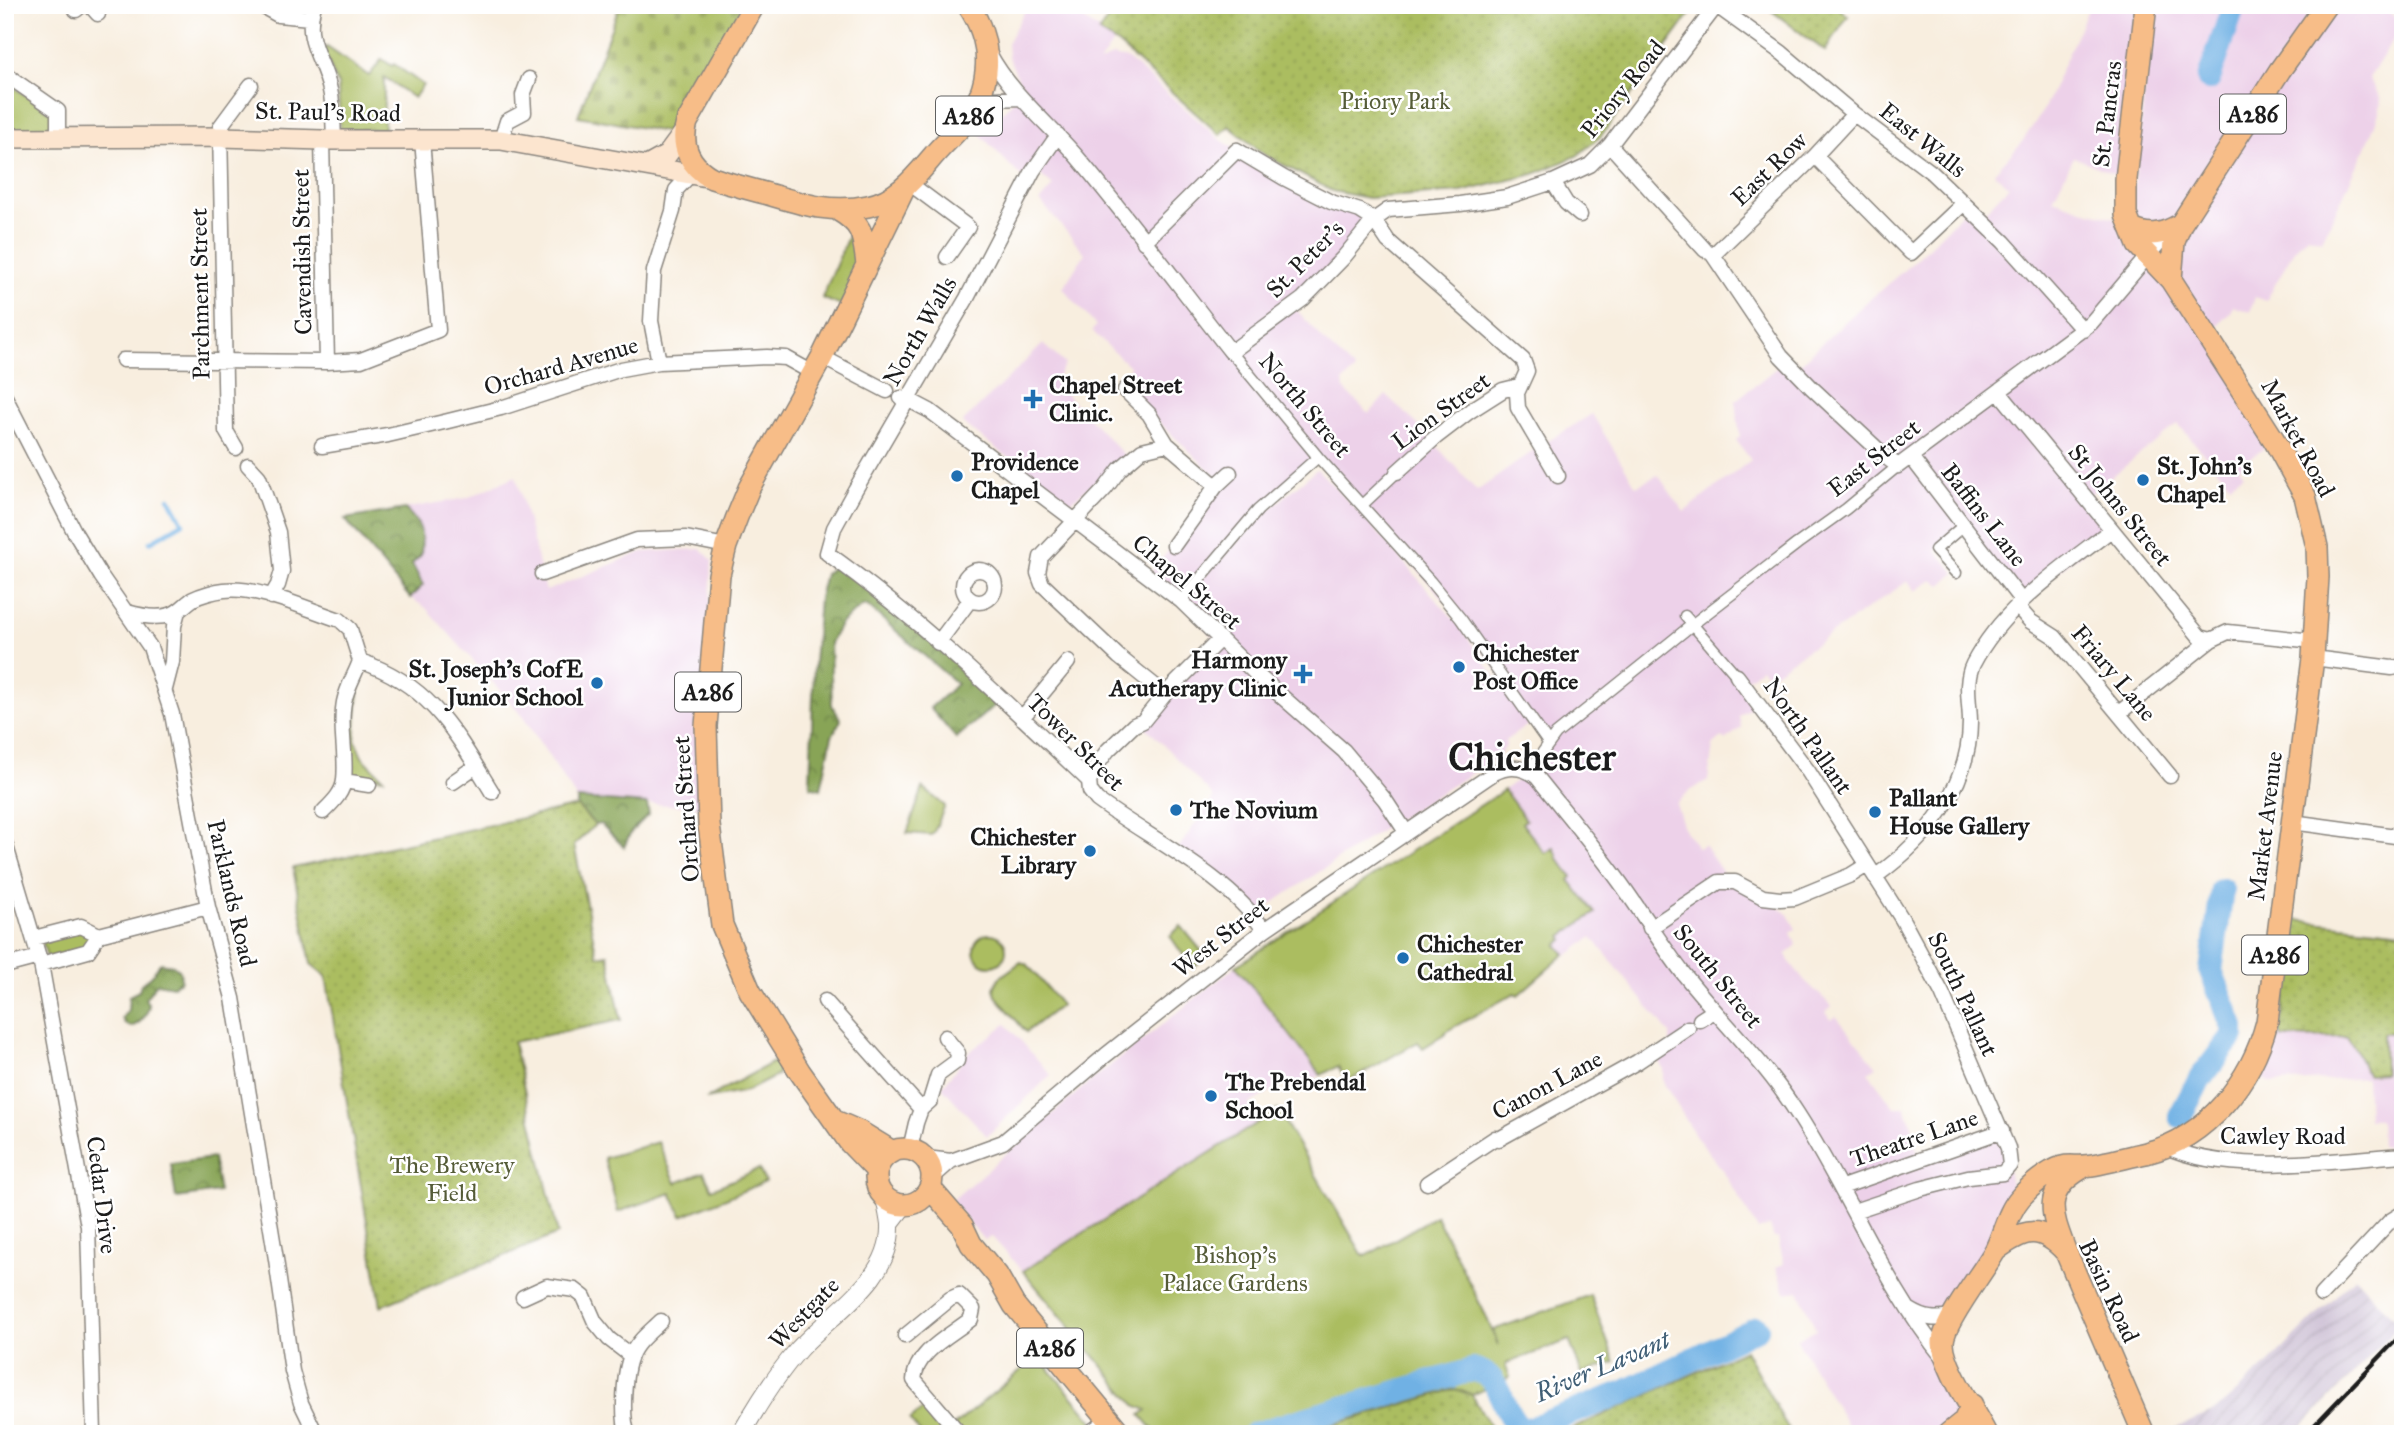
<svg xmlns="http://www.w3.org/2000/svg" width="2408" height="1439" viewBox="0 0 2408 1439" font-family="'IM FELL Great Primer',serif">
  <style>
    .built { fill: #edd1e9 }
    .industrial { fill: url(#industrial-furrows) }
    .green { fill: #abbd61; stroke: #646c3e; stroke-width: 2 }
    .forest { fill: url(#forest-crowns); stroke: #52603a; stroke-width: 2 }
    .cemetery { fill: url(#cemetery-stones); stroke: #646c3e; stroke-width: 2 }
    .park { fill: url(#park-dots); stroke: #646c3e; stroke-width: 2 }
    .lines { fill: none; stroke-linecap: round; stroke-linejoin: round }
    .stream { stroke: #6fb1e4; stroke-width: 4.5 }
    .river { stroke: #6fb1e4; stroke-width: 24 }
    .pedestrian-casing { stroke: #8a857e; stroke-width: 13 }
    .minor-casing { stroke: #8a857e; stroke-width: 17 }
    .tertiary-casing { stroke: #8a857e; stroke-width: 20 }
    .secondary-casing { stroke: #8a857e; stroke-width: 22 }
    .primary-casing { stroke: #8a857e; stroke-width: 24 }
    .pedestrian { stroke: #fff; stroke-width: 10 }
    .minor { stroke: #fff; stroke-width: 14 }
    .tertiary { stroke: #fff; stroke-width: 18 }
    .secondary { stroke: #fce5cf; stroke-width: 19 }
    .primary { stroke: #f7bd88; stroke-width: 21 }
    .rail { stroke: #1c1c1c; stroke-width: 4.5 }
    .poi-dot { fill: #1f6fb2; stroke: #fff; stroke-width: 2.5 }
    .labels { text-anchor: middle; stroke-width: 5; stroke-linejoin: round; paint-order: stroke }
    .shield { fill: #fff; stroke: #606060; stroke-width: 2 }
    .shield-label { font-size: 23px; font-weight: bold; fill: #1c1c1c }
    .street-label { font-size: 24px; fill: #1c1c1c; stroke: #fff }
    .park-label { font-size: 24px; fill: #555c38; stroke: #fff }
    .poi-label { font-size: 24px; font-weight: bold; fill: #1c1c1c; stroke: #fff; text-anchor: start }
    .water-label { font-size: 26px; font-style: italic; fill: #415f76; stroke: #fff }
    .town-label { font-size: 38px; font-weight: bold; fill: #1c1c1c; stroke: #fff }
  </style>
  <defs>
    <pattern id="industrial-furrows" width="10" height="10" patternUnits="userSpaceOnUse" patternTransform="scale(1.75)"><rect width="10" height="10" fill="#ccbfd4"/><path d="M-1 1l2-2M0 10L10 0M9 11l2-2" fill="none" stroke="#afa4b5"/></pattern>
    <pattern id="forest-crowns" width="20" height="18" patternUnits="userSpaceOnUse" patternTransform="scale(1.75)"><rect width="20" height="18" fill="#88a457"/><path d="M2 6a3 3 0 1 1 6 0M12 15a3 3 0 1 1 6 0" fill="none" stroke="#6e8547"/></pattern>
    <pattern id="cemetery-stones" width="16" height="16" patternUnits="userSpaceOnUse" patternTransform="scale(1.75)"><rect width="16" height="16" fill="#abbd61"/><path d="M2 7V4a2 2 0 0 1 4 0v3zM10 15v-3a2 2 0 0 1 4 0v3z" fill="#93a254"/></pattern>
    <pattern id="park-dots" width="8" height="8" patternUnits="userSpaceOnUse" patternTransform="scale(1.75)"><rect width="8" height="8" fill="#abbd61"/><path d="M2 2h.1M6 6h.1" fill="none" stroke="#93a254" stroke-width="1.8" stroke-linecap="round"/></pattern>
  </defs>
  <rect width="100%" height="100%" fill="#fff"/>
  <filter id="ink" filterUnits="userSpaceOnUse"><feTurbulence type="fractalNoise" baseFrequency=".0143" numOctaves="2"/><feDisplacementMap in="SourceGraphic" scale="14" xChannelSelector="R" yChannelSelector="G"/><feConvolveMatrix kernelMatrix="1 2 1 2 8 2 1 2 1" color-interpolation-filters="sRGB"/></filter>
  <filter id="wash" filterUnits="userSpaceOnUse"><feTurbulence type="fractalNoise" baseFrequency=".00686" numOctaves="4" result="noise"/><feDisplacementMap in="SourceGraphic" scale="28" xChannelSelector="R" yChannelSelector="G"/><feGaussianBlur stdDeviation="1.57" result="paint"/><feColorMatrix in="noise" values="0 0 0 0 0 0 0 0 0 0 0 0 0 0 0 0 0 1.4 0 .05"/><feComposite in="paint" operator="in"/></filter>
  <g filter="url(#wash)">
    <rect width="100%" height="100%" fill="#f8eedf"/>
    <!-- built -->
    <path class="built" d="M1028,5H1064L1114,41L1099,63L1112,56L1128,59L1218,138L1237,150L1374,220L1294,307L1325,342L1355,370L1343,382L1344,389L1369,414L1386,395L1416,423L1477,491L1539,447L1592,414L1636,486L1658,475L1684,512L1751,460L1736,440L1740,436L1735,401L1780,365L1789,374L1862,306L1917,259L1968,207L1979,217L2009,186L1994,173L2022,142L2044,109L2090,5H2146L2126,179L2074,157L2053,199L2090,212L2116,218L2148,256L2326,5H2381L2403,24L2369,78L2381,99L2380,110L2366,147L2322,240L2307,236L2294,250L2266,301L2255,297L2250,312L2233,306L2231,312L2208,334L2274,440L2239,468L2244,474L2230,484L2178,424L2085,498L2111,530L2021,600L1964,525L1935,550L1956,573L1941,585L1933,579L1916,591L1908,581L1769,676L1761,668L1743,682L1757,703L1739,716L1741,728L1725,740L1722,738L1713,745L1708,780L1689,791L1676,804L1685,831L1698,848L1704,845L1729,882L1763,897L1787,913L1796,929L1791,933L1797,945L1786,954L1789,961L1805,981L1832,1006L1826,1012L1830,1020L1836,1016L1877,1067L1868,1072L1894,1107H1905L1913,1128L1909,1130L1921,1159L2002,1131L2012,1193L1954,1316L1922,1318L1917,1333L1957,1403L1964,1421L1948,1434H1852L1797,1340L1816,1329L1799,1291L1785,1293L1776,1267L1784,1264L1778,1238H1774L1770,1226L1758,1230L1722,1169L1697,1138L1663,1082V1068L1657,1059L1670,1050V1034L1592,937L1567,956L1556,945L1562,936L1594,913L1569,879L1571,877L1556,857L1553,849L1546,854L1522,822L1525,819L1504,790L1529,771L1549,744L1461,619L1318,457L1258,510L1177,603L1147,577L1224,484L1120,385L1130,367L1092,331L1096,326L1063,288L1085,253L1040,201L1053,186L1038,173L1030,186L974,128L1004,111L1023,90L1008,56L1007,43Z
      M2154,5H2314L2179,216L2161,228L2143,222L2135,212L2133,198Z
      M1043,344L1065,364L1055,382L1126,457L1069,503L962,423Z
      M1317,469L1371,525L1457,623L1529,724L1505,741L1506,746L1498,757L1398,819L1255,915L1175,853L1214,797L1139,720L1219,643L1181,601L1265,514Z
      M516,476L546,591L642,552L701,549L712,560L700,807L577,799L521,714L425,607L410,598L345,519L467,498Z
      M2295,920L2403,932V1145L2381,1146L2380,1119H2368L2366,1078L2272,1083L2258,1077L2280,1032Z
      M1236,966L1321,1075L1296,1089L1290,1080L1249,1104L1259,1121L1023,1271L992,1237L984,1240L951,1201L1086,1085Z
      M1006,1024L1051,1075L987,1136L942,1087L968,1053Z"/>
    <!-- industrial -->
    <path class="industrial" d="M2355,1277L2400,1325L2295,1434H2162L2215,1411L2265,1367Z"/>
    <!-- green -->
    <path class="green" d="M327,47L369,76L382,59L392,66L394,64L423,85L414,98L384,77V129L340,130L338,85L323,50Z
      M5,81L53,114V130H5Z
      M852,227L862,261L841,306L822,298Z
      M360,677L355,739L362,757L383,778L349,774L348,705Z
      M923,788L945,806L934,832L931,835L907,833Z
      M1504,790L1526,820L1522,823L1545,853L1554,848L1558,856L1557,857L1572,877L1569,880L1595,913L1562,936L1564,939L1557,945L1565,954L1518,995L1515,993L1445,1032V1034L1423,1048L1418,1042L1347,1082L1338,1066L1321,1075L1236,966Z
      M1181,926L1205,955L1193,969L1170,936Z
      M81,930L93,936L86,948L47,958L42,940Z
      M974 950a16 16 0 1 1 32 0a16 16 0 1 1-32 0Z
      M1021,962L1028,965L1061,1005L1026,1032L996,996L994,988L999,978Z
      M779,1059L778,1075L747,1091L706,1099Z
      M1278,1110L1362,1254L1366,1256L1436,1216L1486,1316L1498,1345L1493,1330L1590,1295L1615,1362L1582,1374L1569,1340L1505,1364L1510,1377L1472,1395L1455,1389L1302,1434H1157L1141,1415L1147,1410L1135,1405L1023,1271Z
      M658,1142L676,1183L704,1172L712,1189L759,1169L765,1182L682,1216L671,1193L618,1212L604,1158Z
      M1038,1356L1104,1434H921L910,1420L928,1405L950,1429Z"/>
    <!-- forest -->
    <path class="forest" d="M405,509C422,525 423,531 421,555L412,564L423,585L410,598L345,519Z
      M833,567L863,581L1000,701L956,738L930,708L957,684L871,609L866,605L862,606L841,623L830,643L832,705L841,720L832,736L821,789L810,786L814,664L819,598L825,574Z
      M577,799L647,804L649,814L631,832L624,847L601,824L595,825L577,806Z
      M160,963L173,965L180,971L181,980L173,986L157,983L145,999L149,1005C147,1016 141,1023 131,1027L125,1024L122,1018L128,1010L129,996L139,991L141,984L152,975Z
      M213,1158L219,1192L176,1198L171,1164Z"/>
    <!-- cemetery -->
    <path class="cemetery" d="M620,5H749L676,134L578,116Z"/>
    <!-- park -->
    <path class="park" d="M1117,5H1697L1601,136L1577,156L1534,174L1461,192L1368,198L1332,191L1265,155L1229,126L1220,135L1119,45L1099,32Z
      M1764,5H1835L1848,16L1825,51Z
      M577,806L595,825L574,845L597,956L608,954L621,1020L513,1042L558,1234L381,1306L326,976L311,964L293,868Z
      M2295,920L2403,932V988H2397L2399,1032L2383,1033L2384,1073L2366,1074L2356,1050L2347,1037L2282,1038L2280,1032Z
      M1745,1350L1791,1434H1561Z
      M1455,1389L1472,1395L1495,1434H1302Z"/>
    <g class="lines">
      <!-- stream -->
      <path class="stream" d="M150,542L183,523L169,498
        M1757,1328L1758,1332"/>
      <!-- river -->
      <path class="river" d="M2209,79L2234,5
        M2180,1116L2200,1079L2233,1036V1027L2211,971L2222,890
        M1254,1434L1472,1370C1504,1371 1500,1418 1524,1431L1625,1392L1757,1328"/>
    </g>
  </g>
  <g filter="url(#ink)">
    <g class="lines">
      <!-- pedestrian casing -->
      <g class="pedestrian-casing">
        <path id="pedestrian" d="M1231,352L1318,457L1430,581L1461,619L1549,744
          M1362,505L1397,472
          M1956,573L1935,550L1964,525
          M1181,601L1258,510L1318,457
          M1685,616L1737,676
          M1529,771L1556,734L1693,624L1797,544L1846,509L1898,466"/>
      </g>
      <!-- minor casing -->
      <g class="minor-casing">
        <path id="minor" d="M90,5L98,14
          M260,5L278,15L310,18
          M314,5C303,42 323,57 330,90C334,106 333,124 334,140
          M1717,6L1782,53L1854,114L1931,172L2004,242L2083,330
          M76,10L82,5
          M989,53C1011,94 1048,123 1078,158C1131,221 1180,287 1231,352L1303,299L1344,257L1374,220L1388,210L1460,204L1507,197L1553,182L1590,165L1610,145L1717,5
          M5,74L58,111V139
          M975,107L994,99L1021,98
          M1854,114L1815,156L1713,255L1781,356L1812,388L1887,458L1898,466L2091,323L2168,232
          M1058,135L1033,171L967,298L855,490L834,528L827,553C921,620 1006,702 1089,781L1090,791L1097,800C1150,839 1227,875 1264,930
          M322,140L327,362
          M501,140L507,121L524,112L523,95L529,79
          M1610,145L1705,250
          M1815,156L1911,253L1964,203
          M1553,182L1566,203L1580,215
          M909,183L968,227L947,257
          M1144,242L1237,150L1284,178L1331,202L1360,211L1374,220L1388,241L1523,360L1527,371L1517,393L1518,408L1558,476
          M822,357L887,391
          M123,360L327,362L361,360L438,330L422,140
          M659,362L651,321L654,271L673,211L676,190L691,174
          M1125,390L1149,414L1167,444L1216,486
          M1999,392L2200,637L2211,640
          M5,397L75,533L101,576L150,647L172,714L208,907L233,998L276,1259L292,1371L301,1403L316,1434
          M901,398L909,400L930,411L1181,601L1255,673L1344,751L1385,800L1406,832
          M322,446L388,435L444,422L501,408L621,369L659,362L767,357L786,358L813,373
          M236,448L226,431L220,127L251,85
          M1911,457L2021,600
          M248,465L259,477L278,532L282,571L278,585L271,597
          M1397,472L1436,437L1470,411L1503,390L1519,386
          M1174,545L1216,486L1230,473
          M963 586a16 16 0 1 1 32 0a16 16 0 1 1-32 0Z
          M542,574L637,540L686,538L726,546
          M2017,606L2030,621L2055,637L2170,776
          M127,612C141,616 156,619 170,615C180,612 185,604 193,599C201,595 215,591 224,590C259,586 306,609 340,620L350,629L360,661C431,685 455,732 492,792
          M938,643L970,600
          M2313,658L2392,668L2403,666
          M1737,676L1808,771L1902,919L1942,993L2008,1148L2010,1165L2003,1173L1968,1177L1920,1189L1854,1211
          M165,689L172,662L174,626L178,611
          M1165,694L1119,657L1042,584L1038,573L1041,557L1105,489L1120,469L1142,450L1167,444
          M2119,713L2211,640L2228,632L2314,641
          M1022,718L1068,662
          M344,781L369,785
          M1089,781L1097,765L1108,750L1134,725L1143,721L1165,694L1220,639
          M453,782L476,766
          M323,812C332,803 343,793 344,780C347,754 339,729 344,702C347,687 355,675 360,661
          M2292,822L2403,837
          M5,843L41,964L88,1226L94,1434
          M1876,876C1926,840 1970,787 1970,722C1970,703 1964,682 1973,664C2003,606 2061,569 2111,530
          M1650,928L1719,882H1735L1763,897L1780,899L1795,898L1851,875L1867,865
          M34,938L81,926L99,935L208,907
          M41,964L88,951L99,935
          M5,966L39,957
          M825,1001L921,1109
          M1700,1020L1714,1011
          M2165,1146C2226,1176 2335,1160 2403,1155
          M910,1149L916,1123L921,1109L930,1101L938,1075L957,1061L958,1053L945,1037
          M926,1158L951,1161
          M933,1177L951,1161L1003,1142L1106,1055L1264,930L1494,773C1509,765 1523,766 1537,777C1564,811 1593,845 1619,881C1641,911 1660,943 1683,973C1720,1020 1765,1062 1797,1113C1849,1193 1884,1285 1944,1359
          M1427,1183L1495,1138L1499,1139L1637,1062L1688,1028
          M1842,1187L2002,1131
          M2321,1295L2390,1221L2403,1213
          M523,1297L547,1286L575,1290L584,1297L595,1322L609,1339L631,1356
          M1910,1310C1926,1320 1936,1320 1954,1316
          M905,1336L950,1299L959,1295L973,1309L971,1319C951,1335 915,1352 914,1380L960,1434
          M628,1434C621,1418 624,1372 631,1356C636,1342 651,1331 661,1321
          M1088,1434L1109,1419"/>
      </g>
      <!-- tertiary casing -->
      <g class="tertiary-casing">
        <path id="tertiary" d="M890,1223L904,1205
          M741,1434C758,1404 776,1375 798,1350C831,1313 892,1280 890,1225C889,1216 887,1207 885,1198"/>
      </g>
      <!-- secondary casing -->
      <g class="secondary-casing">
        <path id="secondary" d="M5,138L221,137L322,140H501L712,178
          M647,166L667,155L684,132"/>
      </g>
      <!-- primary casing -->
      <g class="primary-casing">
        <path id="primary" d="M754,5L687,122C680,146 690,166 712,178C730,184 749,189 768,194C802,204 832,214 868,206C898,200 915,177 934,155C943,144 954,135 963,124C993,87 994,43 968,5
          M838,210C864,225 863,236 867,264
          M2131,228C2148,238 2164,234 2181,224
          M2171,280L2174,242L2181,224L2280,70L2326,5
          M837,1122L860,1132L891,1151
          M876 1177a28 28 0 1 1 56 0a28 28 0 1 1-56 0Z
          M876,1170L850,1143L800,1072L750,991L722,925L709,825L706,726L719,575L726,546L737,517L749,488L822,357L904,189
          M930,1188L962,1225L971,1244L997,1275L1014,1305L1121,1434
          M1996,1250C2024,1229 2040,1224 2066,1252L2144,1434
          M2065,1250C2051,1213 2042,1191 2082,1168
          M1948,1434L1964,1421L1972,1405
          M1986,1434C1974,1410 1944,1368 1943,1343C1942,1324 1984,1271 1995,1251C2004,1234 2007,1213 2020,1198C2030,1186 2047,1172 2062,1167C2069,1165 2077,1167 2084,1166C2104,1164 2126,1157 2146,1153C2208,1138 2252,1080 2267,1022L2313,658L2318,577L2317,547L2305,496L2274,440L2171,280L2138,245L2126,215V179L2146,5"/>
      </g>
      <!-- pedestrian -->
      <use href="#pedestrian" class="pedestrian"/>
      <!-- minor -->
      <use href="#minor" class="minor"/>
      <!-- tertiary -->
      <use href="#tertiary" class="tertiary"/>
      <!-- secondary -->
      <use href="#secondary" class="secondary"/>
      <!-- primary -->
      <use href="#primary" class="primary"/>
      <!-- rail -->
      <path class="rail" d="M2306,1434L2403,1333"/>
    </g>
  </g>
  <!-- markers -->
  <g class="poi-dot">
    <path d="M1029.5 388.5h7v7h7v7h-7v7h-7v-7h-7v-7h7z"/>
    <circle cx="957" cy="476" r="7"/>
    <circle cx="2143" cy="480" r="7"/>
    <circle cx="1459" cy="667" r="7"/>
    <path d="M1299.5 663.5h7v7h7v7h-7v7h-7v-7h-7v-7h7z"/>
    <circle cx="597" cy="683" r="7"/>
    <circle cx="1176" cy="810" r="7"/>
    <circle cx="1875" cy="812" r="7"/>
    <circle cx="1090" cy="851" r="7"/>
    <circle cx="1403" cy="958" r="7"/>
    <circle cx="1211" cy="1096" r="7"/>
  </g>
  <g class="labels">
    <!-- shield labels -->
    <g class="shield">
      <rect x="2220" y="94.5" width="66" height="39" rx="5"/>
      <rect x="936" y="96.5" width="66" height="39" rx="5"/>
      <rect x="675" y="672.5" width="66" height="39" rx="5"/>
      <rect x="2242" y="935.5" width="66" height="39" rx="5"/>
      <rect x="1017" y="1328.5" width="66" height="39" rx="5"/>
    </g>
    <g class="shield-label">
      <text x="2253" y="122">A286</text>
      <text x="969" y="124">A286</text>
      <text x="708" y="700">A286</text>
      <text x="2275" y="963">A286</text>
      <text x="1050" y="1356">A286</text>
    </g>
    <!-- street labels -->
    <g class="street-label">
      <text transform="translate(1623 89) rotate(-51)" y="8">Priory Road</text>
      <text transform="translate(328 112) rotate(1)" y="8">St. Paul's Road</text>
      <text transform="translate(2107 114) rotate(-83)" y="8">St. Pancras</text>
      <text transform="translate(1923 140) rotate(39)" y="8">East Walls</text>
      <text transform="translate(1769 169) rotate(-44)" y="8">East Row</text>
      <text transform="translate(302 252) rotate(-91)" y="8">Cavendish Street</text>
      <text transform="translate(1305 259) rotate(-45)" y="8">St. Peter's</text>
      <text transform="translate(200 294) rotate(-91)" y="8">Parchment Street</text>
      <text transform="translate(920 331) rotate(-60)" y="8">North Walls</text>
      <text transform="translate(561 366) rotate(-16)" y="8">Orchard Avenue</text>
      <text transform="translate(1305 405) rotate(50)" y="8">North Street</text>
      <text transform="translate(1441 411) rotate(-36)" y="8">Lion Street</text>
      <text transform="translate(2298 438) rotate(62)" y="8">Market Road</text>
      <text transform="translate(1874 458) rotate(-38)" y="8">East Street</text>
      <text transform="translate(2120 505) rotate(51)" y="8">St Johns Street</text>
      <text transform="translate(1984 515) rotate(52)" y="8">Baffins Lane</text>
      <text transform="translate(1187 582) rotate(40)" y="8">Chapel Street</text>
      <text transform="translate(2114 673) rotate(50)" y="8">Friary Lane</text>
      <text transform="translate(1808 736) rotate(55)" y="8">North Pallant</text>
      <text transform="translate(1076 742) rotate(45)" y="8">Tower Street</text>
      <text transform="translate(686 809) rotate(-94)" y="8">Orchard Street</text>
      <text transform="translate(2265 826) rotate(-83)" y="8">Market Avenue</text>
      <text transform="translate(232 893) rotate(77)" y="8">Parklands Road</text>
      <text transform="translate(1221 937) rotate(-38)" y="8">West Street</text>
      <text transform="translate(1718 976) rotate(51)" y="8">South Street</text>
      <text transform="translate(1963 994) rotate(65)" y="8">South Pallant</text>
      <text transform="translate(1547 1085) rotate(-28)" y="8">Canon Lane</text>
      <text x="2283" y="1144">Cawley Road</text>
      <text transform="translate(1914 1138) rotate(-19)" y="8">Theatre Lane</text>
      <text transform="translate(102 1195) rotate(83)" y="8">Cedar Drive</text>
      <text transform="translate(2109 1291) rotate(65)" y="8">Basin Road</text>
      <text transform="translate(804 1313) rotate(-46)" y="8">Westgate</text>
    </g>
    <!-- park labels -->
    <g class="park-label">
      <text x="1395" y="109">Priory Park</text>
      <text x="452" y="1173">The Brewery<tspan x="452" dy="28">Field</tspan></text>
      <text x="1235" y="1263">Bishop's<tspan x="1235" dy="28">Palace Gardens</tspan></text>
    </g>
    <!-- poi labels -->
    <g class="poi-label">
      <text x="1049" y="393">Chapel Street<tspan x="1049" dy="28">Clinic.</tspan></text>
      <text x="971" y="470">Providence<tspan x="971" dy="28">Chapel</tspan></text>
      <text x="2157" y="474">St. John's<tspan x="2157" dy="28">Chapel</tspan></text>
      <text x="1473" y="661">Chichester<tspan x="1473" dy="28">Post Office</tspan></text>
      <text x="1287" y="668" text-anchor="end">Harmony<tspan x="1287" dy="28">Acutherapy Clinic</tspan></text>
      <text x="583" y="677" text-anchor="end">St. Joseph's CofE<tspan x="583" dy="28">Junior School</tspan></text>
      <text x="1889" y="806">Pallant<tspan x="1889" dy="28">House Gallery</tspan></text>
      <text x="1190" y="818">The Novium</text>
      <text x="1076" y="845" text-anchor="end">Chichester<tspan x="1076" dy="28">Library</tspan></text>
      <text x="1417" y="952">Chichester<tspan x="1417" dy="28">Cathedral</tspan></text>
      <text x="1225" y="1090">The Prebendal<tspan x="1225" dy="28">School</tspan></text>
    </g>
    <!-- water labels -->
    <g class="water-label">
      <text transform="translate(1602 1366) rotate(-23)" y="9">River Lavant</text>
    </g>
    <!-- town labels -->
    <g class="town-label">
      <text x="1532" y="770">Chichester</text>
    </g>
  </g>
  <!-- margin -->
  <rect width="2408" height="1439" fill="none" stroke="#fff" stroke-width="28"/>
</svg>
